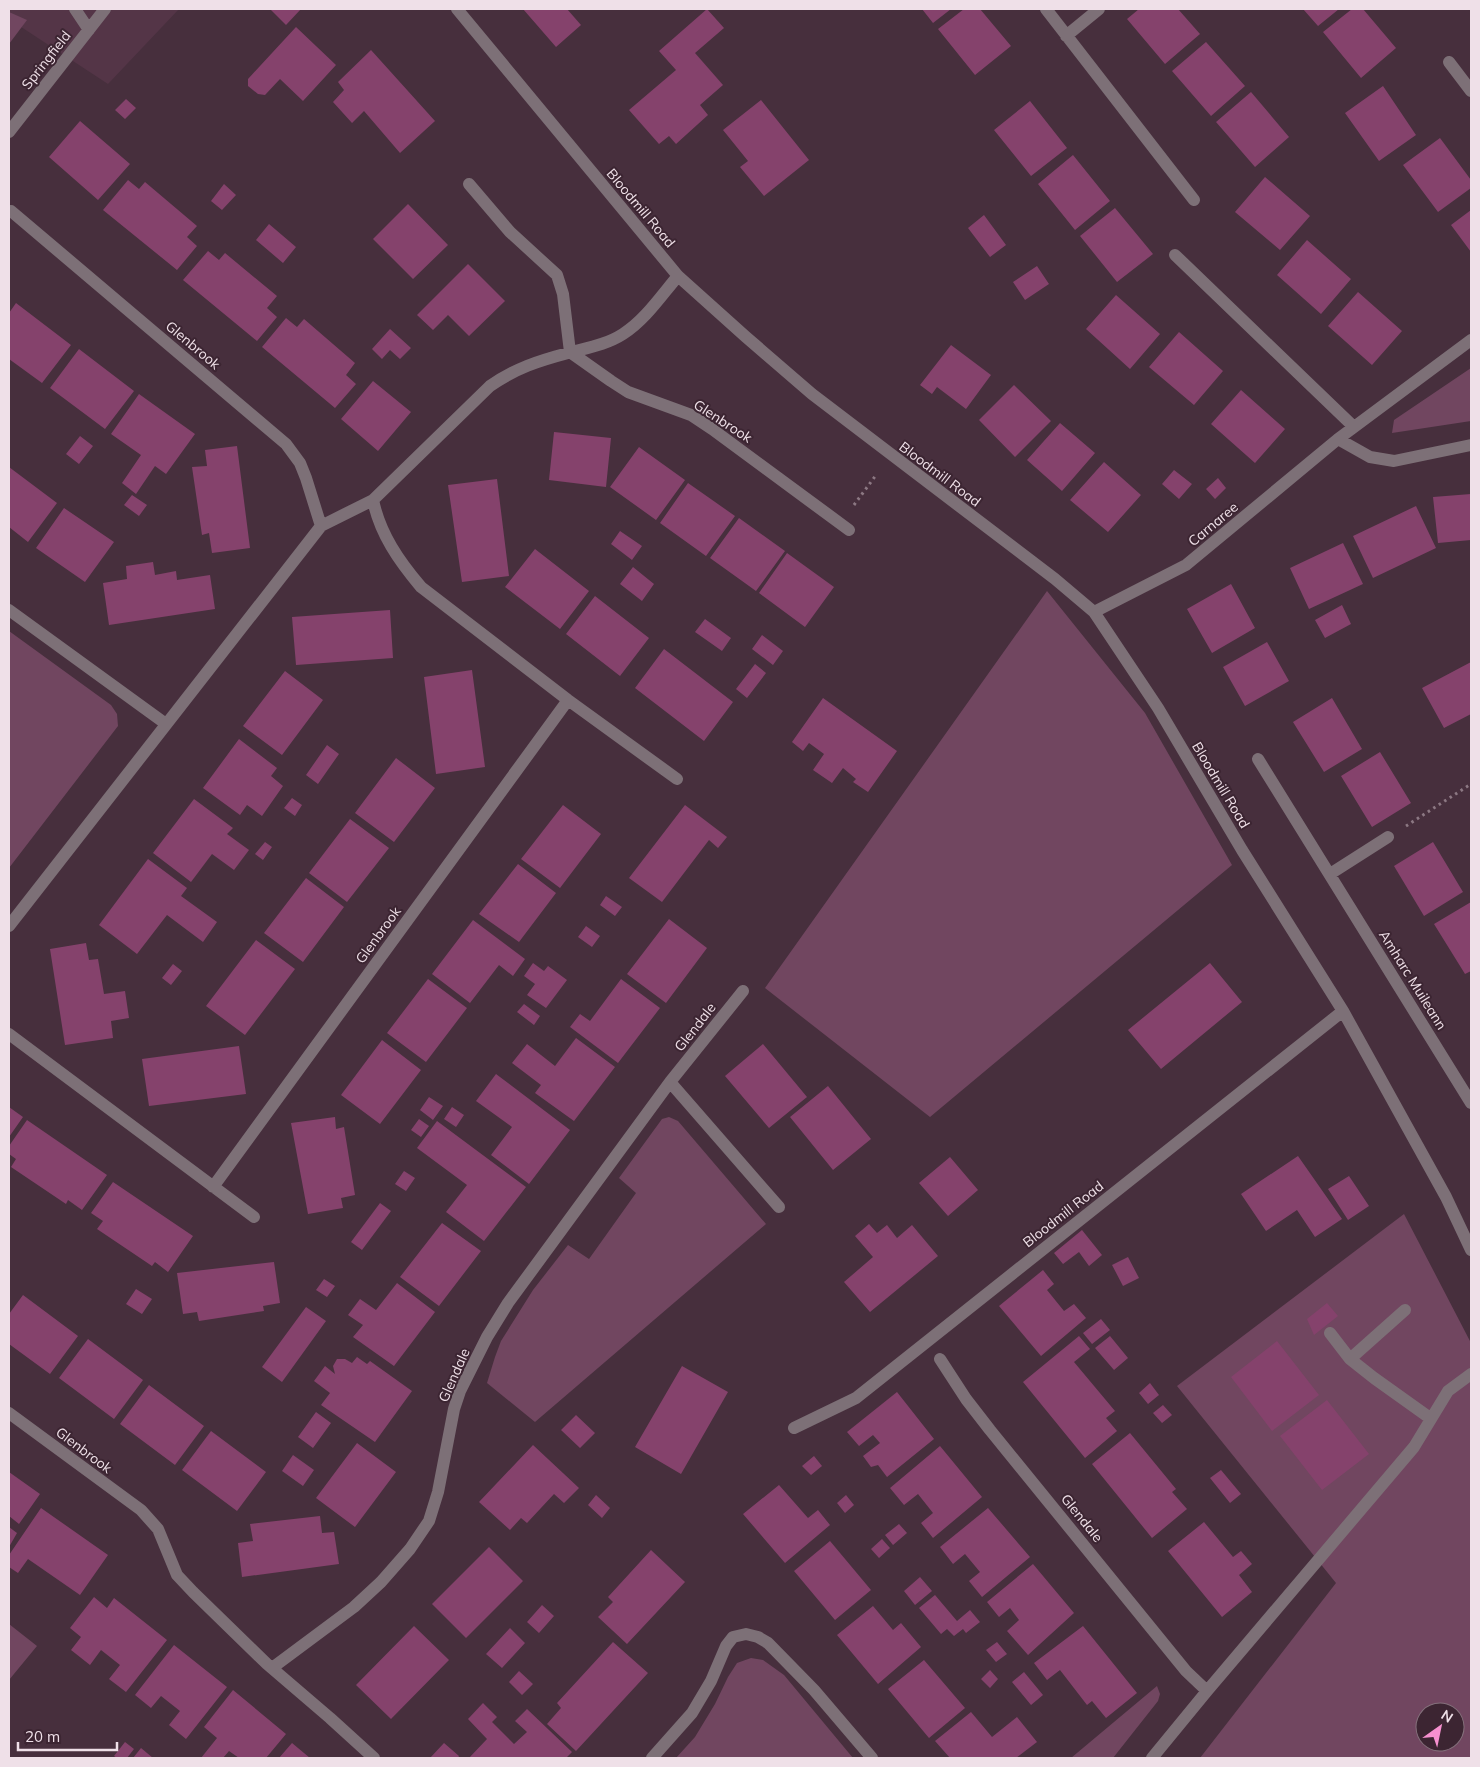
<svg xmlns="http://www.w3.org/2000/svg" width="1480" height="1767" viewBox="0 0 1480 1767" font-family="Mulish,sans-serif">
  <style>
    .built { fill: #543547 }
    .green { fill: #714660; fill-rule: evenodd }
    .building { fill: #85426c }
    .lines { fill: none; stroke-linecap: round; stroke-linejoin: round }
    .path { stroke: #8c7883; stroke-width: 3; stroke-dasharray: 2.5 4; stroke-linecap: butt }
    .minor { stroke: #7d7077; stroke-width: 12 }
    .labels { text-anchor: middle; stroke-width: 4; stroke-linejoin: round; paint-order: stroke }
    .street-label { font-size: 14px; fill: #efe0e8; stroke: #3c2532 }
  </style>
  <rect width="100%" height="100%" fill="#472f3d"/>
  <!-- built -->
  <path class="built" d="M9,9H179L108,84L9,19Z"/>
  <!-- green -->
  <path class="green" d="M9,12L27,20L9,44Z
    M1471,368V421L1392,433L1394,420Z
    M1047,591L1145,713L1232,865L930,1117L765,988Z
    M9,631L111,705L117,714L118,726L9,868Z
    M669,1117L678,1121L766,1224L535,1422L487,1383L495,1357L501,1341L533,1290L568,1245L589,1259L636,1193L619,1178L662,1119Z
    M1404,1214L1471,1343V1758H1200L1336,1583L1177,1386ZM1425,1712H1455V1742H1425Z
    M9,1624L37,1646L9,1680Z
    M751,1658L763,1660L784,1675L853,1758H676L695,1737L715,1704L728,1677L737,1663Z
    M1157,1686L1160,1694L1158,1701L1113,1758H1071Z"/>
  <!-- building -->
  <path class="building" d="M270,9H301L286,25Z
    M523,9H567L581,25L556,47Z
    M707,9L724,28L695,53L723,85L700,105L708,115L676,144L669,136L659,144L629,110L676,70L659,51Z
    M922,9H951L933,23Z
    M964,9H980L1011,46L975,75L938,29Z
    M1139,9H1178L1200,34L1165,64L1127,19Z
    M1303,9H1339L1318,26Z
    M1352,9H1363L1396,48L1361,78L1323,32Z
    M296,27L336,65L303,101L280,79L265,95L258,94L248,86V79Z
    M1206,42L1245,86L1211,116L1172,71Z
    M371,50L435,121L400,153L364,111L352,123L333,102L344,90L338,82Z
    M1383,86L1416,135L1379,161L1345,113Z
    M1251,92L1289,137L1255,167L1216,122Z
    M126,99L136,108L125,119L115,110Z
    M761,100L809,160L764,196L740,167L748,161L723,130Z
    M1030,101L1067,148L1031,176L994,130Z
    M80,121L130,164L98,200L49,157Z
    M1440,138L1471,180V188L1438,212L1403,165Z
    M1073,155L1110,201L1075,230L1038,184Z
    M1265,177L1310,216L1280,250L1235,212Z
    M128,180L139,189L145,182L197,226L187,237L197,246L177,270L103,210Z
    M224,184L236,195L222,210L211,201Z
    M408,204L448,245L413,279L373,239Z
    M1115,208L1153,254L1117,282L1080,236Z
    M1471,210V252L1451,225Z
    M984,215L1006,245L990,257L968,228Z
    M269,224L296,247L283,263L256,240Z
    M1307,240L1351,279L1321,314L1277,275Z
    M208,251L219,260L225,253L277,296L267,308L277,317L257,341L183,280Z
    M468,264L505,301L469,336L448,315L433,330L417,315Z
    M1037,266L1049,284L1025,300L1013,282Z
    M1358,292L1402,331L1372,365L1328,326Z
    M1116,295L1160,334L1130,369L1086,329Z
    M16,303L71,345L42,383L9,359V313Z
    M286,318L297,327L304,319L355,363L346,375L356,384L335,408L262,347Z
    M390,329L411,348L400,359L390,350L382,359L372,349Z
    M1179,332L1223,371L1194,405L1149,367Z
    M951,345L991,375L966,409L937,387L932,394L920,385Z
    M79,349L134,391L105,429L50,388Z
    M373,381L411,412L378,451L341,419Z
    M1014,385L1051,421L1015,457L979,420Z
    M1241,390L1285,429L1255,463L1211,424Z
    M139,394L195,434L166,474L155,466L136,494L122,483L141,455L111,434Z
    M1060,423L1095,453L1062,491L1027,460Z
    M554,432L611,438L606,487L549,480Z
    M80,436L93,446L79,464L66,454Z
    M237,446L250,548L212,553L209,533L202,535L192,467L207,466L205,450Z
    M639,447L685,480L656,520L610,487Z
    M1104,462L1141,495L1108,532L1070,500Z
    M9,467L57,503L28,542L9,527Z
    M1174,470L1192,484L1179,499L1162,484Z
    M1218,478L1226,488L1215,499L1206,489Z
    M497,479L509,576L462,582L448,485Z
    M688,483L735,516L706,556L660,523Z
    M1471,494V540L1438,543L1433,497Z
    M132,495L147,505L139,516L124,505Z
    M1416,506L1436,548L1373,578L1353,536Z
    M64,508L114,542L85,582L36,548Z
    M739,518L785,551L756,591L710,558Z
    M620,531L642,546L632,560L611,544Z
    M1343,543L1363,584L1309,609L1290,568Z
    M535,549L589,591L560,629L505,587Z
    M787,553L834,587L805,627L759,593Z
    M153,562L155,575L176,571L177,580L210,575L215,609L109,625L103,583L127,579L126,566Z
    M633,567L654,584L642,601L620,584Z
    M1231,584L1255,628L1212,653L1187,609Z
    M595,596L649,638L620,676L566,634Z
    M1342,605L1351,624L1325,638L1315,620Z
    M390,610L393,658L296,665L292,617Z
    M705,619L731,638L722,651L695,632Z
    M762,635L783,651L773,665L752,649Z
    M1267,642L1289,681L1245,706L1223,667Z
    M664,649L733,702L704,741L635,688Z
    M1471,662V714L1444,728L1422,688Z
    M755,664L766,673L747,698L736,689Z
    M472,670L485,767L436,774L424,677Z
    M285,671L323,700L282,755L243,726Z
    M823,698L897,751L868,792L853,782L856,779L843,768L832,783L813,770L824,754L809,743L803,751L792,742Z
    M1332,698L1362,749L1324,772L1293,722Z
    M239,739L277,768L271,776L283,786L262,816L247,805L240,815L203,788Z
    M327,745L339,754L318,784L306,775Z
    M1380,752L1411,803L1372,827L1341,776Z
    M396,758L435,788L394,842L355,813Z
    M292,798L302,805L295,816L284,808Z
    M194,799L233,828L227,834L249,850L234,870L212,854L191,882L153,853Z
    M563,805L601,834L560,888L521,859Z
    M685,805L727,837L718,848L709,840L662,902L629,878Z
    M350,819L389,848L347,902L309,873Z
    M265,842L272,847L263,860L255,854Z
    M1433,842L1463,892L1424,916L1394,866Z
    M148,859L187,888L181,896L217,922L203,942L167,915L137,954L99,925Z
    M518,864L556,893L519,942L479,914Z
    M306,878L344,907L303,962L264,933Z
    M606,896L622,907L615,916L600,905Z
    M1471,902V971L1465,974L1434,924Z
    M669,919L707,948L666,1003L627,974Z
    M473,920L525,959L513,976L499,965L470,1003L432,974Z
    M586,926L600,936L592,947L578,937Z
    M256,940L295,969L245,1035L206,1006Z
    M86,943L89,960L98,959L104,994L125,991L129,1018L111,1021L113,1038L65,1045L50,949Z
    M533,963L544,971L548,966L567,980L546,1008L527,995L535,984L524,976Z
    M1210,963L1242,1002L1161,1069L1128,1030Z
    M173,964L182,971L171,985L162,978Z
    M428,979L467,1008L426,1062L387,1033Z
    M621,979L660,1008L618,1063L570,1027L580,1014L590,1021Z
    M524,1004L540,1016L534,1025L517,1012Z
    M576,1038L615,1067L574,1121L535,1093L541,1085L512,1063L527,1044L555,1066Z
    M382,1040L421,1070L380,1124L341,1095Z
    M763,1044L807,1097L769,1128L725,1076Z
    M239,1046L246,1094L149,1106L142,1059Z
    M496,1074L570,1130L529,1184L491,1155L512,1127L476,1101Z
    M828,1086L871,1139L833,1170L790,1117Z
    M429,1097L443,1106L433,1120L420,1110Z
    M9,1107L23,1117L9,1137Z
    M452,1107L464,1115L456,1127L444,1119Z
    M335,1117L336,1129L344,1127L355,1195L341,1198L343,1208L308,1214L291,1123Z
    M419,1119L429,1126L421,1137L411,1130Z
    M27,1120L107,1175L82,1210L68,1200L66,1204L11,1167L16,1159L9,1154V1146Z
    M437,1121L526,1187L484,1241L446,1212L467,1185L417,1148Z
    M1298,1156L1342,1219L1315,1237L1297,1210L1266,1231L1241,1194Z
    M950,1157L978,1190L948,1216L919,1183Z
    M404,1171L415,1178L406,1191L395,1184Z
    M1349,1176L1369,1206L1348,1220L1328,1189Z
    M113,1182L193,1236L168,1272L155,1262L152,1266L97,1229L103,1221L91,1213Z
    M380,1203L391,1211L362,1250L351,1242Z
    M442,1223L481,1251L439,1306L400,1277Z
    M869,1224L877,1233L887,1225L897,1238L912,1225L938,1256L870,1312L844,1282L873,1257L855,1236Z
    M1082,1230L1102,1255L1089,1266L1079,1252L1063,1264L1054,1253Z
    M1128,1257L1139,1278L1123,1286L1112,1265Z
    M274,1262L280,1303L263,1306L264,1311L199,1321L197,1312L183,1314L177,1273Z
    M1043,1270L1054,1284L1047,1290L1064,1311L1074,1304L1086,1318L1041,1356L999,1306Z
    M324,1279L335,1286L327,1297L316,1290Z
    M397,1283L435,1312L394,1366L353,1337L363,1325L348,1315L360,1299L376,1310Z
    M136,1289L152,1299L142,1314L126,1304Z
    M23,1295L78,1336L50,1374L9,1344V1314Z
    M1327,1303L1338,1316L1314,1335L1307,1319Z
    M306,1307L326,1321L282,1382L262,1367Z
    M1101,1319L1110,1330L1092,1344L1083,1333Z
    M1079,1336L1090,1349L1074,1362L1115,1411L1106,1418L1117,1431L1085,1458L1023,1382Z
    M1110,1336L1128,1358L1114,1370L1095,1348Z
    M88,1339L143,1380L114,1419L59,1378Z
    M1277,1341L1319,1395L1272,1431L1231,1377Z
    M357,1357L367,1364L370,1361L412,1391L375,1442L321,1405L330,1393L314,1381L325,1366L335,1374L333,1366L337,1359H345L352,1363Z
    M682,1366L728,1392L681,1474L635,1447Z
    M1150,1383L1159,1395L1148,1404L1139,1393Z
    M149,1385L204,1426L175,1465L120,1424Z
    M897,1392L934,1439L887,1477L878,1465L871,1467L863,1456L880,1443L873,1435L859,1446L847,1432Z
    M1327,1400L1369,1454L1322,1490L1280,1436Z
    M1163,1405L1172,1415L1162,1423L1153,1413Z
    M316,1412L331,1423L313,1448L298,1437Z
    M576,1415L595,1433L580,1448L561,1430Z
    M211,1431L266,1472L237,1511L182,1470Z
    M1130,1433L1176,1489L1172,1492L1187,1509L1152,1538L1092,1464Z
    M357,1443L396,1472L355,1527L316,1498Z
    M533,1445L579,1488L564,1503L554,1494L527,1523L521,1518L510,1530L479,1502Z
    M940,1446L982,1497L933,1538L921,1523L933,1513L918,1494L904,1505L890,1488Z
    M293,1455L314,1470L303,1486L282,1471Z
    M814,1456L822,1466L811,1475L802,1466Z
    M1221,1470L1241,1494L1230,1503L1210,1478Z
    M9,1472L40,1494L19,1524L9,1516Z
    M779,1485L808,1518L818,1510L830,1525L785,1563L743,1514Z
    M596,1495L610,1508L602,1518L588,1505Z
    M846,1495L854,1505L845,1513L837,1503Z
    M41,1508L108,1555L80,1595L28,1559L18,1573L9,1567V1555Z
    M988,1508L1030,1557L982,1597L969,1581L980,1572L965,1554L953,1564L940,1547Z
    M320,1516L322,1533L334,1532L339,1564L242,1577L238,1543L253,1541L250,1524Z
    M1204,1522L1233,1557L1241,1551L1252,1564L1239,1575L1252,1592L1222,1617L1168,1551Z
    M899,1524L907,1533L893,1545L885,1535Z
    M9,1527L17,1533L9,1547Z
    M882,1539L890,1548L879,1558L871,1549Z
    M830,1541L871,1590L835,1620L794,1571Z
    M489,1547L523,1581L466,1638L432,1604Z
    M651,1550L685,1582L627,1644L598,1617L613,1602L608,1597Z
    M1033,1564L1074,1613L1028,1655L1007,1631L1019,1620L1010,1608L999,1617L987,1602Z
    M920,1577L932,1591L915,1605L904,1591Z
    M935,1595L957,1621L970,1610L980,1622L966,1633L963,1629L954,1636L947,1629L941,1634L919,1608Z
    M94,1597L107,1608L114,1598L167,1640L126,1692L109,1679L120,1665L101,1650L90,1665L71,1650L81,1637L70,1628Z
    M542,1605L554,1616L539,1633L527,1622Z
    M873,1606L893,1630L901,1623L921,1647L878,1684L837,1635Z
    M414,1626L449,1660L391,1719L356,1685Z
    M1083,1626L1137,1693L1106,1718L1092,1701L1087,1705L1060,1670L1047,1680L1034,1663Z
    M510,1628L525,1643L502,1668L486,1654Z
    M613,1642L648,1673L576,1751L547,1724L561,1708L557,1703Z
    M997,1642L1007,1654L996,1662L986,1650Z
    M174,1645L227,1687L186,1739L169,1725L180,1711L161,1696L151,1708L135,1695Z
    M924,1660L965,1708L929,1738L888,1689Z
    M990,1670L998,1679L990,1688L981,1679Z
    M519,1671L533,1684L522,1695L509,1682Z
    M1024,1672L1043,1695L1031,1705L1012,1682Z
    M233,1690L286,1734L266,1758H239L229,1751L223,1758H201L217,1738L204,1727Z
    M483,1703L497,1717L492,1722L514,1744L527,1732L515,1721L527,1709L572,1752L566,1758H469L487,1739L468,1719Z
    M971,1712L992,1737L1017,1717L1037,1742L1016,1758H950L935,1741Z
    M125,1742L134,1749L127,1758H117L114,1756Z
    M292,1743L310,1758H279Z
    M444,1743L459,1756L458,1758H430Z
    M141,1748L153,1758H133Z"/>
  <g class="lines">
    <!-- path -->
    <path class="path" d="M854,505L876,475
      M1406,826L1471,784"/>
    <!-- minor -->
    <path class="minor" d="M75,9L89,30
      M457,9L678,276L746,337L812,394L1055,579L1094,612L1158,708L1242,850L1343,1011L1446,1197L1471,1250
      M1046,9L1194,200
      M1066,36L1099,9
      M1449,62L1471,91
      M9,132L105,9
      M469,184L510,232L557,275L563,294L570,352L611,381L628,392L691,415L712,429L849,530
      M11,211L286,444L300,463L306,478L321,526
      M1175,255L1354,427
      M1338,439L1370,457L1394,461L1471,445
      M373,500C380,534 399,561 421,587L568,700L677,779
      M9,610L166,724
      M1094,612L1186,565L1338,439L1471,340
      M1258,759L1471,1103
      M1330,874L1388,837
      M9,926L321,526L373,500L490,386C516,368 538,361 568,353C586,348 606,345 623,334C645,320 661,296 678,276
      M9,1034L254,1217
      M670,1082L779,1207
      M213,1187L568,700
      M1330,1333L1350,1359L1374,1378L1430,1418
      M940,1359L966,1399L990,1430L1186,1671L1207,1691
      M1350,1359L1405,1310
      M9,1413L141,1510L158,1529L177,1575L193,1592L267,1664L330,1718L374,1758
      M794,1428L856,1398L1343,1011
      M272,1668L354,1607L381,1582L410,1549L429,1521L438,1492L454,1409L460,1391L487,1337L508,1303L670,1082L743,991
      M652,1758L692,1713L711,1681L726,1646L733,1637L746,1634L758,1637L768,1643L814,1690L872,1758
      M1152,1758L1207,1691L1414,1447L1448,1391L1471,1374"/>
  </g>
  <g class="labels">
    <!-- street labels -->
    <g class="street-label">
      <text transform="translate(46 60) rotate(-52)" y="5">Springfield</text>
      <text transform="translate(641 208) rotate(50)" y="5">Bloodmill Road</text>
      <text transform="translate(193 345) rotate(40)" y="5">Glenbrook</text>
      <text transform="translate(723 421) rotate(33)" y="5">Glenbrook</text>
      <text transform="translate(940 474) rotate(37)" y="5">Bloodmill Road</text>
      <text transform="translate(1213 524) rotate(-40)" y="5">Carnaree</text>
      <text transform="translate(1221 785) rotate(59)" y="5">Bloodmill Road</text>
      <text transform="translate(378 935) rotate(-54)" y="5">Glenbrook</text>
      <text transform="translate(1413 980) rotate(58)" y="5">Amharc Muileann</text>
      <text transform="translate(695 1027) rotate(-52)" y="5">Glendale</text>
      <text transform="translate(1063 1214) rotate(-38)" y="5">Bloodmill Road</text>
      <text transform="translate(454 1375) rotate(-66)" y="5">Glendale</text>
      <text transform="translate(84 1450) rotate(37)" y="5">Glenbrook</text>
      <text transform="translate(1082 1518) rotate(51)" y="5">Glendale</text>
    </g>
  </g>
  <!-- border -->
  <rect width="1480" height="1767" fill="none" stroke="#efe0e8" stroke-width="20"/>
  <!-- north arrow -->
  <g transform="translate(1440 1727) rotate(33)"><circle r="24" fill="#3c2532" stroke="#84707b"/>
  <path d="M0-4L9 19L0 12L-9 19Z" fill="#f690cf"/>
  <text y="-8" font-size="14" font-weight="bold" text-anchor="middle" fill="#efe0e8">N</text>
  </g>
  <!-- scale -->
  <path d="M18 1742v8h99v-8" fill="none" stroke="#efe0e8" stroke-width="2.5"/>
  <text x="25" y="1742" font-size="15" fill="#efe0e8" stroke="#3c2532" stroke-width="4" paint-order="stroke">20 m</text>
</svg>
